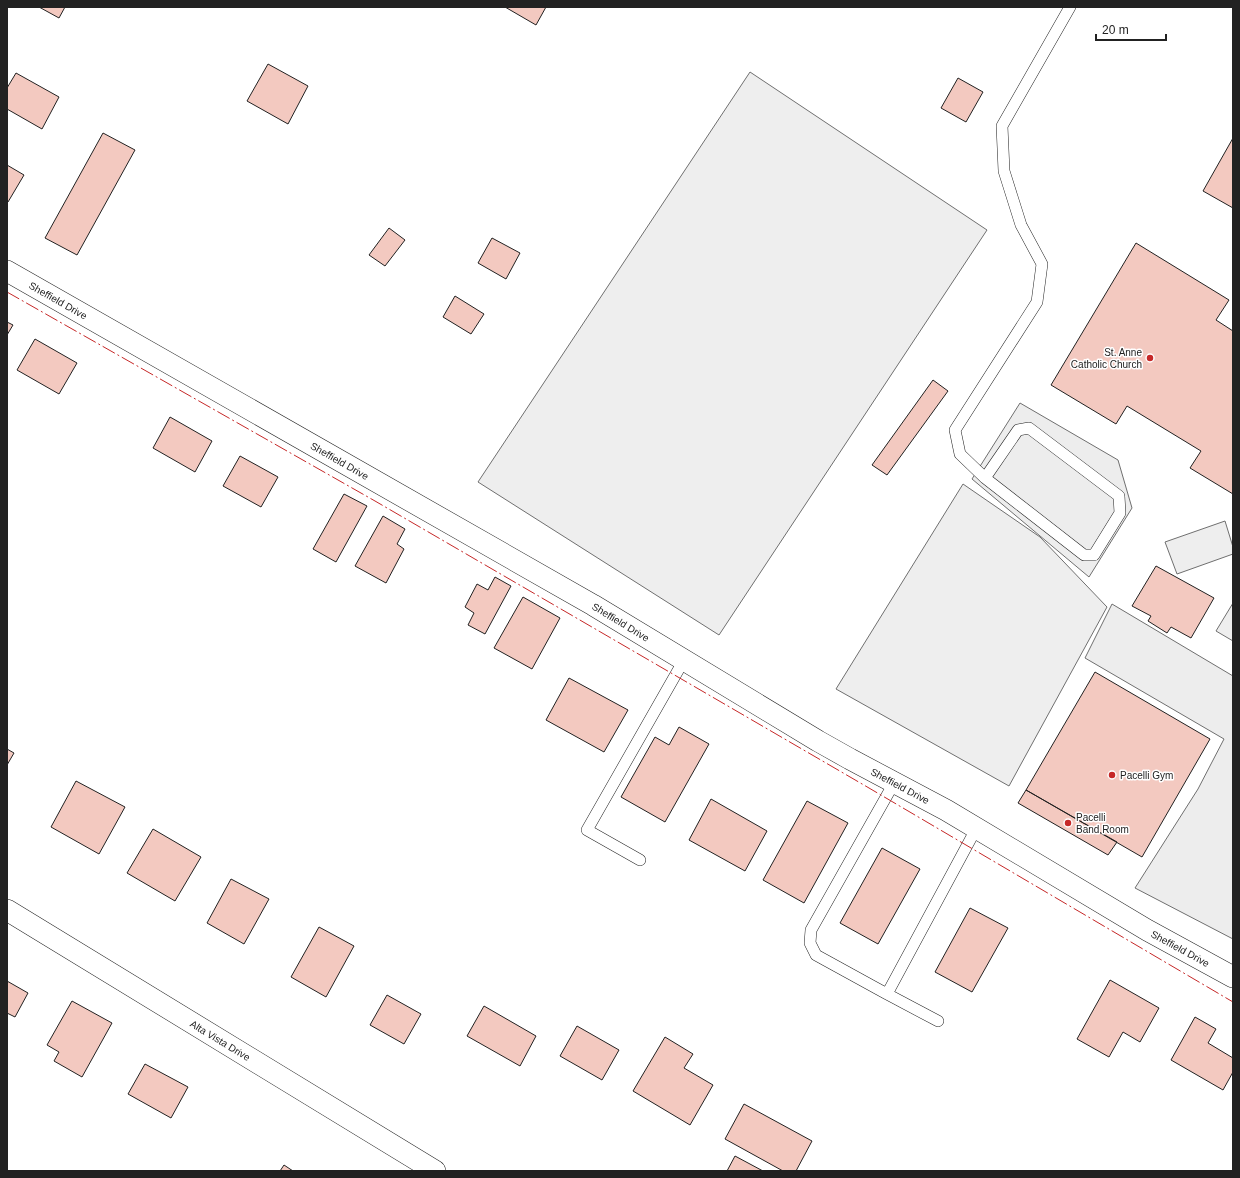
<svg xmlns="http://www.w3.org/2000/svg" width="1240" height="1178" viewBox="0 0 1240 1178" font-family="Helvetica,sans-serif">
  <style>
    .green { fill: #eee; stroke: #6f6f6f }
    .parking { fill: #ededed; stroke: #6f6f6f }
    .building { fill: #f3c9c0; stroke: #222 }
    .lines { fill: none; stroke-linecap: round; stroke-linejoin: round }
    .service-casing { stroke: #222; stroke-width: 12 }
    .minor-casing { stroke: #222; stroke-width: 22 }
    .service { stroke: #fff; stroke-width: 11 }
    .minor { stroke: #fff; stroke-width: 21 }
    .power { stroke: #c62828; stroke-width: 1; stroke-dasharray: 14 3 2 3; stroke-linecap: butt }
    .poi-dot { fill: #c62828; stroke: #fff; stroke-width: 1.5 }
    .labels { text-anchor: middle; stroke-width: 3; stroke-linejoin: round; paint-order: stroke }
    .street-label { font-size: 10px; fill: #222; stroke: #fff }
    .poi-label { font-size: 10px; fill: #222; stroke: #fff; text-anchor: start }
  </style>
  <rect width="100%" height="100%" fill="#fff"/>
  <!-- green -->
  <path class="green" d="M750,72L987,230L719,635L478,482Z
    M963,484L1040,537L1107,607L1009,786L836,689Z
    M1225,521L1233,547V554L1177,574L1165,542Z
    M1233,603V641L1216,631Z"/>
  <!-- parking -->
  <path class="parking" d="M1020,403L1118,460L1132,508L1089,577L972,479Z
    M1112,604L1233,676V939L1135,888L1198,789L1224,739L1085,658Z"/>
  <!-- building -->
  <path class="building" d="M39,7H65L59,18Z
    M505,7H546L536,25Z
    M268,64L308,86L288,124L247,101Z
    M16,73L59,97L42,129L7,109V88Z
    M958,78L983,92L966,122L941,108Z
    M103,133L135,150L77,255L45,238Z
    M1233,138V208L1203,191Z
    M7,165L24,175L8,202L7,201Z
    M389,228L405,240L385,266L369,255Z
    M492,238L520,253L506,279L478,263Z
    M1136,243L1229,300L1216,320L1233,331V494L1190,468L1201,451L1127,406L1116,424L1051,385Z
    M455,296L484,314L471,334L443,317Z
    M7,322L13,325L7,335Z
    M35,339L77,363L59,394L17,370Z
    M933,380L948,391L887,475L872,465Z
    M170,417L212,441L195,472L153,448Z
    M240,456L278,477L261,507L223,486Z
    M344,494L367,506L336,562L313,549Z
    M383,516L405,529L397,544L404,549L386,583L355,566Z
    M1156,566L1214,598L1191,638L1171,627L1167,633L1148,621L1151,616L1132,606Z
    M495,577L511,586L485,634L468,625L474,613L465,607L477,584L488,590Z
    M523,597L560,618L532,669L494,648Z
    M1095,672L1210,739L1142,857L1026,790Z
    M569,678L628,710L604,752L546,720Z
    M679,727L709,744L665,822L621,797L655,737L669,745Z
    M7,749L14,753L7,765Z
    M76,781L125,807L99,854L51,827Z
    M1026,790L1117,842L1108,855L1018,803Z
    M711,799L767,831L745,871L689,840Z
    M807,801L848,823L804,903L763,880Z
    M153,829L201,857L175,901L127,873Z
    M882,848L920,869L878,944L840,923Z
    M231,879L269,899L244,944L207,923Z
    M970,908L1008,928L972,992L935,972Z
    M319,927L354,946L326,997L291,977Z
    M1110,980L1159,1008L1140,1042L1123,1032L1109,1057L1077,1039Z
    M7,981L28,993L15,1017L7,1013Z
    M387,995L421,1014L404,1044L370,1025Z
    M72,1001L112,1023L82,1077L54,1061L59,1052L47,1045Z
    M484,1006L536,1036L520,1066L467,1036Z
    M1195,1017L1216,1029L1208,1043L1233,1058V1072L1223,1090L1171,1060Z
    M577,1026L619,1050L602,1080L560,1056Z
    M665,1037L693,1054L684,1068L713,1085L690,1125L633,1091Z
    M145,1064L188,1087L171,1118L128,1094Z
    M744,1104L812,1141L796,1171H783L725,1139Z
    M735,1156L763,1171H727Z
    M284,1165L293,1171H280Z"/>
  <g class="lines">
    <!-- service casing -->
    <g class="service-casing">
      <path id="service" d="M1029,428L1119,496L1120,513L1094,555H1084L985,478L1018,430Z
        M985,478L960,454L955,430L1037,302L1042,264L1021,225L1004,171L1002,126L1070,7
        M640,860L587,830L684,660
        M887,994L816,955L810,943L811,930L894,783
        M938,1021L887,994L976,829"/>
    </g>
    <!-- minor casing -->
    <g class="minor-casing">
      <g id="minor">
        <path id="s1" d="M7,271L593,605L818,741L850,759L946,810L1147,930L1233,977"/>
        <path id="s2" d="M7,910L435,1171"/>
      </g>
    </g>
    <!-- service -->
    <use href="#service" class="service"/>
    <!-- minor -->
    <use href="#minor" class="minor"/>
    <!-- power -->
    <path class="power" d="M7,292L375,501L869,788L1233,1002"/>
  </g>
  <!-- markers -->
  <g class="poi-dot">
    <circle cx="1150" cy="358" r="4"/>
    <circle cx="1112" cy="775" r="4"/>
    <circle cx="1068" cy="823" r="4"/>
  </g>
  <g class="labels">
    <!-- street labels -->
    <g class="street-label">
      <text dy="4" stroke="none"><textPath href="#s1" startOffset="59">Sheffield Drive</textPath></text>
      <text dy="4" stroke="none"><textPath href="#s1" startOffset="383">Sheffield Drive</textPath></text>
      <text dy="4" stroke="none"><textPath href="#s1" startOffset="707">Sheffield Drive</textPath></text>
      <text dy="4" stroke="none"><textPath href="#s1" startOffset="1031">Sheffield Drive</textPath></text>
      <text dy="4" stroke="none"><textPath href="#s1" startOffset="1355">Sheffield Drive</textPath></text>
      <text dy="4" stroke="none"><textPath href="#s2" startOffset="250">Alta Vista Drive</textPath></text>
    </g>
    <!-- poi labels -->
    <g class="poi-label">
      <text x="1142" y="356" text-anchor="end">St. Anne<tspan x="1142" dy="12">Catholic Church</tspan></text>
      <text x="1120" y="779">Pacelli Gym</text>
      <text x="1076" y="821">Pacelli<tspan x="1076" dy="12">Band Room</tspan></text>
    </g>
  </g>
  <!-- border -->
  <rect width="1240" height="1178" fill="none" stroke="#222222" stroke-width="16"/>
  <!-- scale -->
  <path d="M1096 34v6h70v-6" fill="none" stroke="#222222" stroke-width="2"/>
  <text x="1102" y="34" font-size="12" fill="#222222" stroke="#ffffff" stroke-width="3" paint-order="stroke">20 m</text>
</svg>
